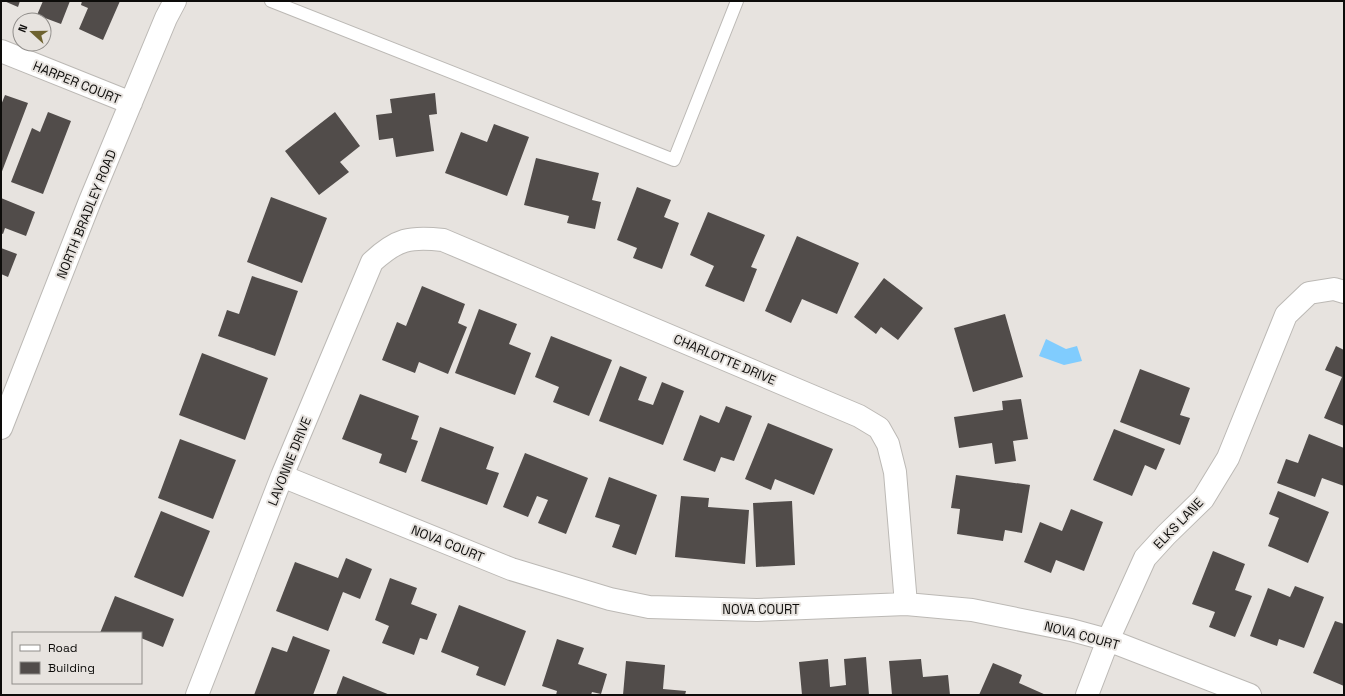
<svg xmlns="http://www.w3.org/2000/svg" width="1345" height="696" viewBox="0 0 1345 696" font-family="'Space Grotesk',sans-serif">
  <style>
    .water { fill: #80ccfe }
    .building { fill: #514c4a }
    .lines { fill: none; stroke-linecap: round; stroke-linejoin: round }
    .service-casing { stroke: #bcb9b5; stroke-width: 14 }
    .minor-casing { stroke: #bcb9b5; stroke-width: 24 }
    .service { stroke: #fff; stroke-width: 12 }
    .minor { stroke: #fff; stroke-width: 22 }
    .labels { text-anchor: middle; stroke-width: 4; stroke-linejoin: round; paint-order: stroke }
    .street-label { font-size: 13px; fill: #0d0c0a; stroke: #e7e3df }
  </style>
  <rect width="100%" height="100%" fill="#e7e3df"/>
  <!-- water -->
  <path class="water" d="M1046,339L1066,349L1077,346L1082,361L1064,365L1039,356Z"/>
  <!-- building -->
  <path class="building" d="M4,1H20L18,7Z
    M43,1H70L61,24L37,15Z
    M82,1H120L103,40L79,29L88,8L81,5Z
    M435,93L437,114L429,115L434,151L396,157L393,138L379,140L376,115L392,113L390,99Z
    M5,95L28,103L1,174V105Z
    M48,112L71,121L43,194L11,182L32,128L40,132Z
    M335,112L360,146L340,162L349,172L319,195L285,151Z
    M494,124L529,137L507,196L445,173L461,132L487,142Z
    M536,158L599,173L592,200L601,202L595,229L567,223L569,216L524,205Z
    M637,187L671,200L664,217L679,223L662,269L633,258L637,248L617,240Z
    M271,197L327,218L302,283L247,262Z
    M1,198L35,212L26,236L5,228L3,234L1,233Z
    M708,212L765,235L751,267L757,269L744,302L705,286L714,266L690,255Z
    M797,236L859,263L837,314L802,299L791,323L765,311Z
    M1,248L17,254L8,277L1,274Z
    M252,276L298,291L275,356L218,336L227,310L239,314Z
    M884,278L923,308L898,340L881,327L876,334L854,317Z
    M422,286L465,304L458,323L467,327L448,374L419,362L415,373L382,360L397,322L406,326Z
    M479,309L517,324L509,344L531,353L515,395L455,373Z
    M1005,314L1023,377L973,392L954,328Z
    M551,336L612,360L589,416L553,402L559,387L535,377Z
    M1336,346L1344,350V426L1324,418L1342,377L1325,370Z
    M202,353L268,378L245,440L179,415Z
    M620,366L647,377L638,400L653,405L662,382L684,391L663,445L599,421Z
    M1140,369L1190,388L1180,415L1190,418L1180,445L1120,422Z
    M360,394L419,416L411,439L418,441L406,473L379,463L382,454L342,439Z
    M1021,399L1028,439L1013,441L1016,461L995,464L992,443L959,448L954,417L1003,410L1002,401Z
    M726,406L752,416L734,461L721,457L715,472L683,460L700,415L719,423Z
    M768,423L833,449L814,495L775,479L771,490L745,479Z
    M440,427L494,447L486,469L499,473L487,505L421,481Z
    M1114,429L1165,449L1156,470L1145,465L1132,496L1093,480Z
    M1309,434L1344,448V486L1322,478L1315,497L1277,483L1286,459L1298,463Z
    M180,439L236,460L213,519L158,498Z
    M525,453L588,478L566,534L538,523L548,500L537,496L528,517L503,507Z
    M956,475L1030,485L1022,533L1005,530L1003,541L957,534L960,509L951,508Z
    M609,477L657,495L636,555L612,547L620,525L595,517Z
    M1278,491L1329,512L1308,563L1268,546L1279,518L1269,514Z
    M681,496L709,498L708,507L749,510L745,564L675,557Z
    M792,501L795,565L756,567L753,503Z
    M1071,509L1103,522L1084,571L1056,560L1051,573L1024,562L1040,522L1062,531Z
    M161,511L210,531L183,597L134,577Z
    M1213,551L1245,564L1235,590L1252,596L1235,637L1209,627L1215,612L1192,604Z
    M346,558L372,569L360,599L343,592L328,631L276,611L295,562L338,578Z
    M390,578L417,588L411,604L437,614L427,640L420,638L414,655L382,643L389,626L375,620Z
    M1295,586L1324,597L1304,648L1279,639L1277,646L1250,636L1268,588L1290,597Z
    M115,596L174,619L163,647L141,638V633H100Z
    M459,605L526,631L505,686L476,675L479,667L441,652Z
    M1335,621L1344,624V686L1313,673Z
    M293,636L330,650L313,695H254L272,647L287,652Z
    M557,639L584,648L578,664L607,674L601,694L592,692L591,695H556L557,691L542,686Z
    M866,657L869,695H802L799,662L828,659L830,687L846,685L844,659Z
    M921,659L923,677L948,675L950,695H892L889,661Z
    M626,661L665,665L663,689L686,691L685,695H623Z
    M993,663L1022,675L1019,683L1046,695H979Z
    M343,676L390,695H336Z"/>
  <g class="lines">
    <!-- service casing -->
    <g class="service-casing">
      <path id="service" d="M271,1L674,160L737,1"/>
    </g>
    <!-- minor casing -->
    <g class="minor-casing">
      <path id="minor" d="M1,51L131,103
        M1,428L90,201L166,18L175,1
        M282,476L511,569L610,599L649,607L757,610L906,604L972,610L1071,630L1108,640L1250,695
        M197,695L282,476L372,262C397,239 410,236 443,240L859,416L879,428L888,444L895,472L906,604
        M1087,695L1108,640L1145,558L1166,535L1203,499L1228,458L1286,315L1309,293L1334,289L1344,292"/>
    </g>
    <!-- service -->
    <use href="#service" class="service"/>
    <!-- minor -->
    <use href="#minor" class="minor"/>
  </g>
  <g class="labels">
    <!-- street labels -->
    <g class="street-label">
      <text transform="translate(77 82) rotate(22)" y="5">HARPER COURT</text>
      <text transform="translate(86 214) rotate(-68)" y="5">NORTH BRADLEY ROAD</text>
      <text transform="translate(725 359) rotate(23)" y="5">CHARLOTTE DRIVE</text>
      <text transform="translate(289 461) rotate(-68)" y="5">LAVONNE DRIVE</text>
      <text transform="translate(1178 523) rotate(-46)" y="5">ELKS LANE</text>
      <text transform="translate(448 543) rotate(22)" y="5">NOVA COURT</text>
      <text x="761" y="614">NOVA COURT</text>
      <text transform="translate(1082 635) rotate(15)" y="5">NOVA COURT</text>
    </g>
  </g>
  <!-- border -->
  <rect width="1345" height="696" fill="none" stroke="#0d0c0a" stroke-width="4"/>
  <!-- legend -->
  <rect x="12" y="632" width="130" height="52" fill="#e7e3df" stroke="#908d8a"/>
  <rect x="20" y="645" width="20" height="6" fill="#ffffff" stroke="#908d8a"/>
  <text x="48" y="652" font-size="12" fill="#0d0c0a">Road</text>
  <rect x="20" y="662" width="20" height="12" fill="#514c4a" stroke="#908d8a"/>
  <text x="48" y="672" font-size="12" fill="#0d0c0a">Building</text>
  <!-- north arrow -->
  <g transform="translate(32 32) rotate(291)"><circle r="19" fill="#e7e3df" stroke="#908d8a"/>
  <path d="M0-3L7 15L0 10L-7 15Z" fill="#6e6330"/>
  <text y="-6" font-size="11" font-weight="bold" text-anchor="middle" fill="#0d0c0a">N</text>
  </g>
</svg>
